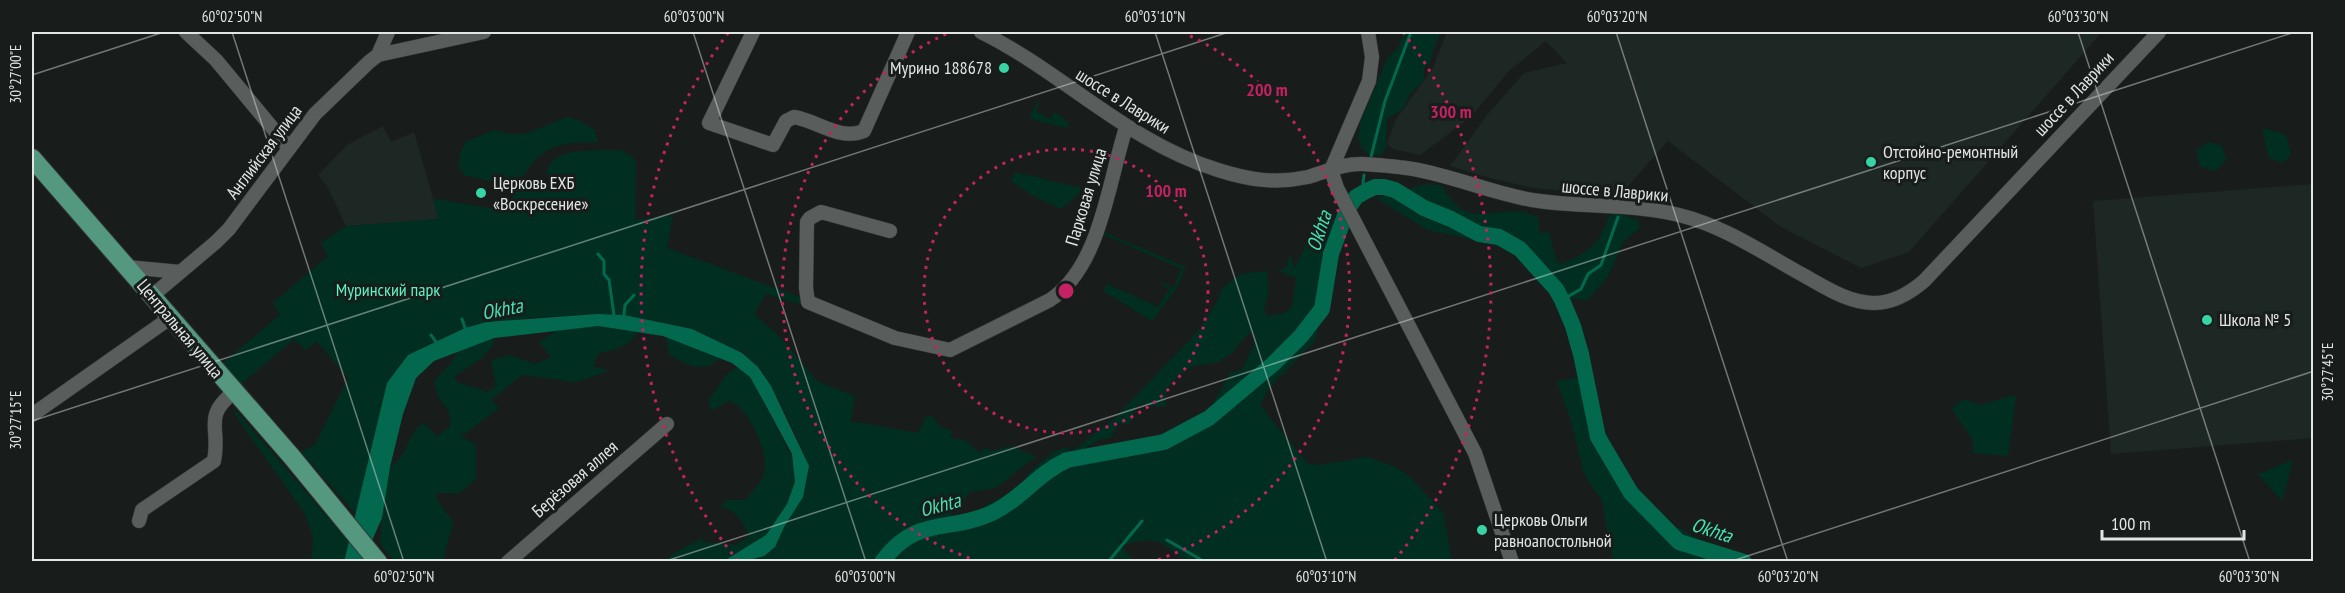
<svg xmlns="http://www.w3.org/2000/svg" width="2345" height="593" viewBox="0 0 2345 593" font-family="'PT Sans Narrow',sans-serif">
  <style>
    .built { fill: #1d2723 }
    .green { fill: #002f22; fill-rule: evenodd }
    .water { fill: #02684e }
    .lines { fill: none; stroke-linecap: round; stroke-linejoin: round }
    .stream { stroke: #02684e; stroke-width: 3 }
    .river { stroke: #02684e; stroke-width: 16 }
    .minor-casing { stroke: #353837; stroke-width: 15 }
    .major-casing { stroke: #353837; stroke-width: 20 }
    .minor { stroke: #595d5b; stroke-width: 14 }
    .major { stroke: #549880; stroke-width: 18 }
    .ticks { fill: none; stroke: #e2e5e4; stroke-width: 1.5; stroke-opacity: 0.45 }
    .ring { fill: none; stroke: #c42262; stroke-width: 3; stroke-dasharray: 3 6 }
    .poi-dot { fill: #38d4a6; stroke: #181d1b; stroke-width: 2 }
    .labels { text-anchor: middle; stroke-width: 6; stroke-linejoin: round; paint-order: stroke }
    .poi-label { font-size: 18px; fill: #e2e5e4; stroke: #181d1b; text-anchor: start }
    .street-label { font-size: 18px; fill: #e2e5e4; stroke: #181d1b }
    .park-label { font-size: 18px; fill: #5ef3c3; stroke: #181d1b }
    .water-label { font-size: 20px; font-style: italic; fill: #46e0b1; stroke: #181d1b }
    .centre { fill: #c42262; stroke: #181d1b; stroke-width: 3 }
    .ring-label { font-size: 18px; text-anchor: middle; font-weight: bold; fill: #c42262; stroke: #181d1b; stroke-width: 6; stroke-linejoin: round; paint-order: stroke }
    .neatline { fill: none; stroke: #e2e5e4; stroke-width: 2 }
    .ticks-label { font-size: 15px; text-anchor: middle; fill: #e2e5e4 }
  </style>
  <rect width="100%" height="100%" fill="#181d1b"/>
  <!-- built -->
  <path class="built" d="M1447,32H2102L1909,252L1861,268L1781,227L1668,141L1619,196L1533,188L1490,178L1450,166L1488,114L1524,73L1567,63L1546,41L1509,71L1470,118L1420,155L1393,149L1387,144L1395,121L1433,68Z
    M383,126L391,142L414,132L439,219L346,226L328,188L318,175L347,145Z
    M2313,184V438L2111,454L2093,201Z"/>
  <!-- green -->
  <path class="green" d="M1404,32H1440L1429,64L1424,68V80L1409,95L1403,109L1387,119L1386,146L1382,155H1369L1362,148L1358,138L1361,121L1388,57L1398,48Z
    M1038,102L1040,103L1036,111L1050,119L1055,112L1069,123L1068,127L1066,128L1031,119L1030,115Z
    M568,117L580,121L595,130L598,143C578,141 553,143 538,157C529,165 527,175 516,182L506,179L505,184L463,175L464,171L459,169L460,153L466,142L494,130C528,141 537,127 568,117Z
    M2262,128L2286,135L2291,154L2283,163L2269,158Z
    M2208,142L2222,146L2226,160L2216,171L2200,167L2196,151Z
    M620,150L633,157L636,164L635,220L673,215L667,248L802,298L801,304L766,294L754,314L781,338L817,381L855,396L851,421L918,433L926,417L932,416L941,427L952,431L951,438L965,440L980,453L985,448L992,451L1011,446L1036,456L996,488L971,492L950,516L944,519L972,513L1019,488L1031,471L1054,451L1068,447L1070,453L1116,417L1198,331L1215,306L1223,287L1240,274L1267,271L1269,291L1264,310L1267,316L1282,314L1292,308L1296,278L1276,270L1286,269L1290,254L1295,268L1317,220L1324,216L1336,219L1329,244L1316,340L1269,388L1260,405L1308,464L1320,465L1367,457L1396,467L1412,479L1443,513L1452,561H1185C1162,542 1156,535 1125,545L1120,539L1118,541L1133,561H745C773,553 771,551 784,527C795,506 807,495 808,469C809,456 768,377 758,366C753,362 748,358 743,354L751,346L742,353L692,329L624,315L597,314L528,318L465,328L408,355L387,383L357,515L301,452L315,445L348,378L317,341L306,350L294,339L240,385L222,364L280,315L273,303L328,256L321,243L346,226L438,219L433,199H436L502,210L505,199L511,200L513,193L548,182C548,178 547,172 548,168C556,146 601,151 620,150ZM1253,331L1255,342L1242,370L1231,372L1208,412L1162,438L1139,442L1138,449C1116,456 1103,459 1082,450L1100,439L1111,438L1118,424H1130L1136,406C1147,403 1154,408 1166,406C1166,403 1165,396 1166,393C1168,384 1183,370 1192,367C1201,363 1212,366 1223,359C1236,352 1241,339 1253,331Z
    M1015,172L1081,188L1078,195L1061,209L1033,196L1011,181Z
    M1426,184L1442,186C1471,239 1501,196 1539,218V233L1549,232L1556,260L1562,264C1591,251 1599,245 1609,216L1616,213L1637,219L1640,228L1624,241L1607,278L1586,301L1549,293L1535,271L1515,249L1428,230L1376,198Z
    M1101,231L1186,267L1176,289L1152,321L1103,291L1107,284L1158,307L1166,293L1168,294L1170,290L1161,285L1162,283L1173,288L1182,269L1100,233Z
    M598,326L637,332C630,347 614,350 599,353L593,366L609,371L576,382L522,375L491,400L499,408L467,432L460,435L476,445V478L460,493H436L438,501L453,522L443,561H394L380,544L382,518L390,467C411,453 404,437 423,423L437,436L450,427L449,411L438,397L434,381L452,362L458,350L494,338V344L483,357L454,377L457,382L487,392L496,386L491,360L509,355L535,364L551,357L539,342L558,330Z
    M666,337L720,358C705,374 684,365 669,354Z
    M737,367L750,377L792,457L796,482L787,504L766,535L728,560L664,562L672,554L703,538V542L736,545L749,536C742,520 737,511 720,507L727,500H745C752,492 762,483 764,473C769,453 753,423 741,408C738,405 733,403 729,401L711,411L709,400L726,375Z
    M1581,377L1628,482L1661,518L1711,546L1746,561H1615L1612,557L1602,501L1584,474L1571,421L1557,381Z
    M2013,395L2016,398L2008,456L1973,453V440L1952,409L1963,399L1981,405Z
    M236,411L349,542L344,561H311L313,538L305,514L234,413Z
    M2293,460L2282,501L2258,474Z"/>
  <!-- water -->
  <path class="water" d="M597,314L624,315L692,329L742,353L758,367L771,386L809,466L803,497L784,527L775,547L764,556L745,561H724L766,535L787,504L795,482L792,454L765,404L750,377L732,363L663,336L598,326L494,338L434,361L416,378L403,414L390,467L382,518L363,561L344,562L387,383L408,355L465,328L487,322Z"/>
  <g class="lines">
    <!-- stream -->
    <path class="stream" d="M1371,157L1385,101L1411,32
      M1364,175L1363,183L1366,191
      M598,254L604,261V274L609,280L614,315
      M1562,300L1581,289L1588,274L1601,265L1618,217
      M624,315L625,305L634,295
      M462,319L465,328
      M431,335L436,342
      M1167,540L1205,562
      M1108,562L1142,521"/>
    <!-- river -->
    <path class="river" d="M882,562C916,515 949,533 992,513C1021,499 1037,474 1067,460L1164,442L1209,418L1273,364L1301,336L1322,309L1331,254L1347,210L1356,197L1366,191L1375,187H1384L1395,190L1424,208L1451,219L1479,234L1499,237L1520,249L1556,289L1562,300L1573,326L1581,354L1598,437L1631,493L1679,542L1744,562"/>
    <!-- minor casing -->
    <g class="minor-casing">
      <path id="minor" d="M186,32L216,60L289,148
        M753,32L709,123L773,145L786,121L794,117C818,121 840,141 864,131L908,32
        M981,32C1064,73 1127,142 1218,170C1249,180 1276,184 1308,177C1326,172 1344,163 1363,164C1379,165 1397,166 1413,169C1453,176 1492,193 1532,200C1581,208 1631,203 1679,215C1724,226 1763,253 1803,275C1825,287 1848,303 1874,303C1893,303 1910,293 1924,281L2159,32
        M1368,32L1372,57L1369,81L1331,170L1337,188L1475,453L1512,562
        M378,55L388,32
        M890,231L821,212L810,218L807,222L806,288L808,302L895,338L950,350L1050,300C1101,266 1108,182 1126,128
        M127,267L180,272
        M152,296L216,242L229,229L315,114L369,62L378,55L484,32
        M32,415L170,318
        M139,521L142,510L214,461C221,428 202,417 234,392
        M508,562L667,424"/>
    </g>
    <!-- major casing -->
    <g class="major-casing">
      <path id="major" d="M32,158L292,457L378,562"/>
    </g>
    <!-- minor -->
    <use href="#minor" class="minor"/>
    <!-- major -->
    <use href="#major" class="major"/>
  </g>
  <!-- ticks -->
  <path class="ticks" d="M232,32L404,562M693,32L866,562M1155,32L1327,562M1616,32L1788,562M2078,32L2250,562M32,75L164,32M32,421L1229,32M663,562L2295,32M1729,562L2314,371"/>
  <!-- distance rings -->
  <g class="ring">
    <circle cx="1066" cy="291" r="142"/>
    <path d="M978 561A284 284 0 0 1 950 32M1182 32A284 284 0 0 1 1154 561"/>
    <path d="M738 561A425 425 0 0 1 729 32M1403 32A425 425 0 0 1 1394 561"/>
  </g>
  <!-- markers -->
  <g class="poi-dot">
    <circle cx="1004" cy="68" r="6"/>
    <circle cx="1871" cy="162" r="6"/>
    <circle cx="481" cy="193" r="6"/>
    <circle cx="2207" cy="320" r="6"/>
    <circle cx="1482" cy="530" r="6"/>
  </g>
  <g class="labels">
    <!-- poi labels -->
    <g class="poi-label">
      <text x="992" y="74" text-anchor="end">Мурино 188678</text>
      <text x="1883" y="158">Отстойно-ремонтный<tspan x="1883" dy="21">корпус</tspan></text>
      <text x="493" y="189">Церковь ЕХБ<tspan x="493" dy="21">«Воскресение»</tspan></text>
      <text x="2219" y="326">Школа № 5</text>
      <text x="1494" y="526">Церковь Ольги<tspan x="1494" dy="21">равноапостольной</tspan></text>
    </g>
    <!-- street labels -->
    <g class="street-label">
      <text transform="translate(2074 94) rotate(-47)" y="6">шоссе в Лаврики</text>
      <text transform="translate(1123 101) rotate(32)" y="6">шоссе в Лаврики</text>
      <text transform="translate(264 152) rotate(-53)" y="6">Английская улица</text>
      <text transform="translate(1615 191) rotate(5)" y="6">шоссе в Лаврики</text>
      <text transform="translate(1086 197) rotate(-73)" y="6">Парковая улица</text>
      <text transform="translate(180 329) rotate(50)" y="6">Центральная улица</text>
      <text transform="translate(575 479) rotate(-41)" y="6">Берёзовая аллея</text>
    </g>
    <!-- park labels -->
    <g class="park-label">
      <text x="388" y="296">Муринский парк</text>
    </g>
    <!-- water labels -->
    <g class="water-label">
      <text transform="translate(1319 231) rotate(-72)" y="7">Okhta</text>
      <text transform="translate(502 309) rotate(-11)" y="7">Okhta</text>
      <text transform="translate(940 505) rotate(-15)" y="7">Okhta</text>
      <text transform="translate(1712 530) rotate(18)" y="7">Okhta</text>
    </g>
  </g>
  <circle cx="1066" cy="291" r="9" class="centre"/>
  <g class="ring-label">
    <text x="1267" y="96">200 m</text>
    <text x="1451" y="118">300 m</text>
    <text x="1166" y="197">100 m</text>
  </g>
  <!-- border -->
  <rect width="2345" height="593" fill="none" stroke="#181d1b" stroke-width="66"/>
  <!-- scale -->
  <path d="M2102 530v9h142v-9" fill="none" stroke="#e2e5e4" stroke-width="3"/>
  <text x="2111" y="530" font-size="18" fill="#e2e5e4" stroke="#181d1b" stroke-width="4.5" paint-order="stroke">100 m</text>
  <rect x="33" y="33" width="2279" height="527" class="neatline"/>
  <g class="ticks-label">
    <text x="232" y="22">60°02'50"N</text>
    <text x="694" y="22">60°03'00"N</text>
    <text x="1155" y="22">60°03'10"N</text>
    <text x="1617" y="22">60°03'20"N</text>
    <text x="2078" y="22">60°03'30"N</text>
    <text transform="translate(16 74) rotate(-90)" y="5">30°27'00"E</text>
    <text transform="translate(2328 372) rotate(-90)" y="5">30°27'45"E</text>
    <text transform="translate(16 420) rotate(-90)" y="5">30°27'15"E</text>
    <text x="404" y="582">60°02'50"N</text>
    <text x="865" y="582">60°03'00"N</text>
    <text x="1326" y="582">60°03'10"N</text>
    <text x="1788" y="582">60°03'20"N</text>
    <text x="2249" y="582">60°03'30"N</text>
  </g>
</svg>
